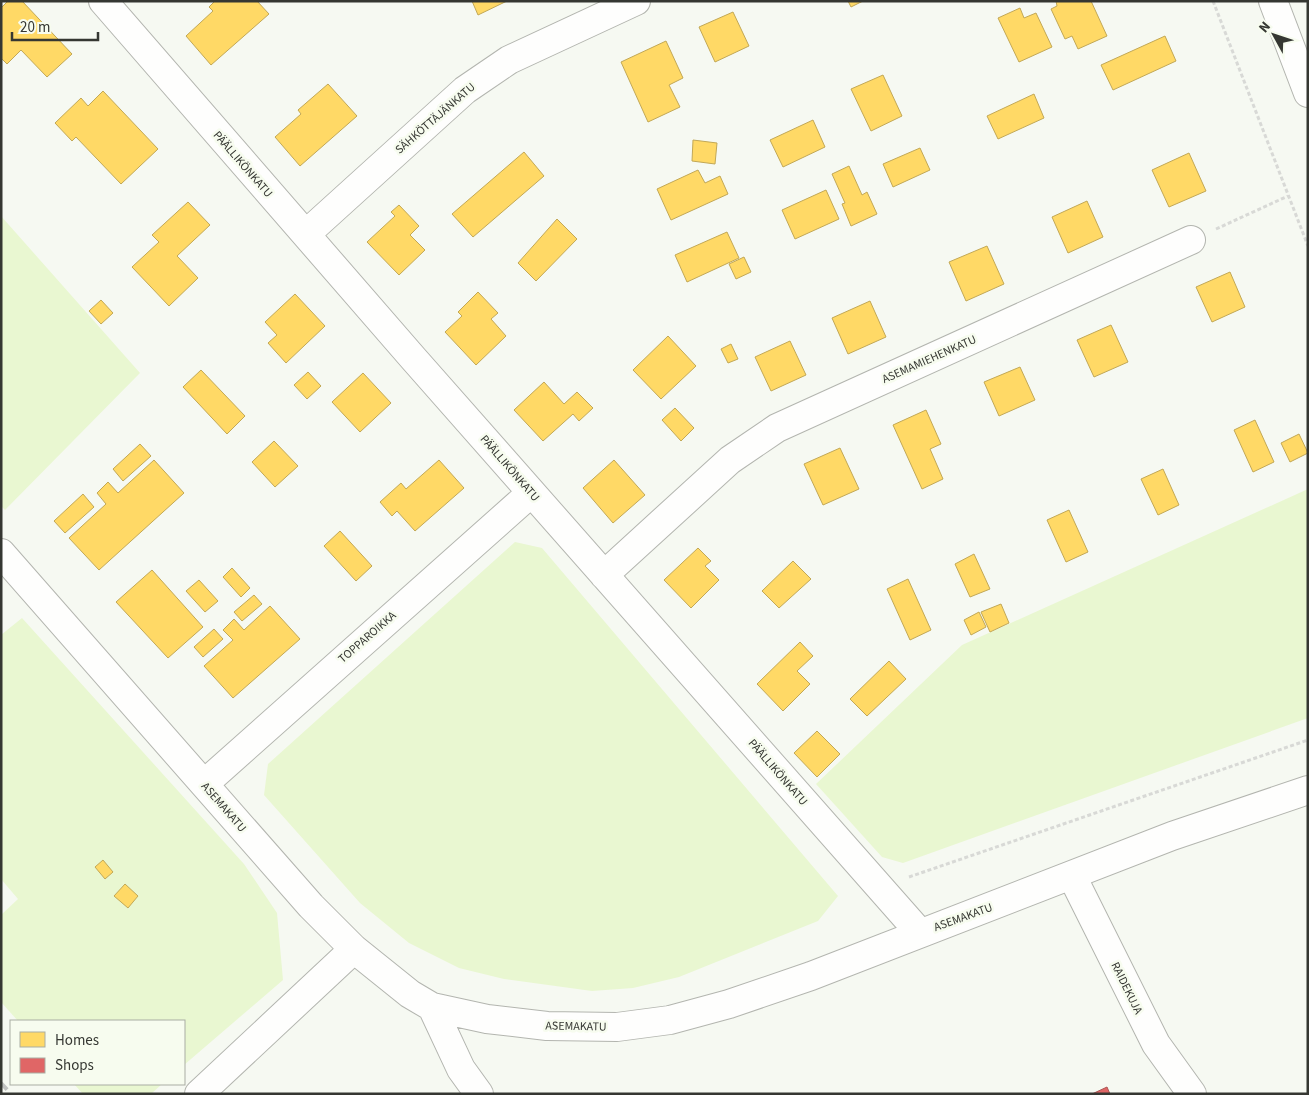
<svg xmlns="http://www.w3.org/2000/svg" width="1309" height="1095" viewBox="0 0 1309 1095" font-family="'Source Sans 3',sans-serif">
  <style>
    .green { fill: #e9f7d1 }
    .homes { fill: #ffd966; stroke: #c2a856 }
    .shops { fill: #e06666; stroke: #ad5856 }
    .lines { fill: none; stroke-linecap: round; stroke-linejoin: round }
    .minor-casing { stroke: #b3b5af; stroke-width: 30 }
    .major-casing { stroke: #b3b5af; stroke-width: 30 }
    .path { stroke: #d8d9d6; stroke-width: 3; stroke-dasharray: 4 2.5; stroke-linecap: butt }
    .minor { stroke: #fefefd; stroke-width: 28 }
    .major { stroke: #fefefd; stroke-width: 28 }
    .rail { stroke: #c1c2c1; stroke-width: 4; stroke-dasharray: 9 9; stroke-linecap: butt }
    .labels { text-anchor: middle; stroke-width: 5; stroke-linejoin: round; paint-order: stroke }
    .street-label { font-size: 12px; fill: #353732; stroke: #f7fcef }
  </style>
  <rect width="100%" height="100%" fill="#f6f9f2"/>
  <!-- green -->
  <path class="green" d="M1,216L140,373L5,510L1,506Z
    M1308,489V718L903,863L882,857L816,784L962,645Z
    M515,542L542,548L838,896L818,921L679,977L633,988L592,991L504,979L459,968L409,943L360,903L264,795L268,764Z
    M22,618L244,864L277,913L283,980L184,1065V1021H18L1,1002V915L18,899L1,879V635Z
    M74,1084H162L151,1094H83Z"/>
  <!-- homes -->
  <path class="homes" d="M8,1H22L72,54L47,77L21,50L7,64L1,58V8Z
    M215,1H257L269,14L211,65L186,36L213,11L209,7Z
    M472,1H507L478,15Z
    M848,1H863L851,7Z
    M1056,1H1091L1107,36L1078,49L1072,36L1065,39L1051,9L1057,6Z
    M1020,8L1024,18L1036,13L1052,47L1019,62L998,18Z
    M733,12L749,46L715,62L699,27Z
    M1165,36L1176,61L1113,90L1101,65Z
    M666,41L683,78L669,85L680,107L648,122L621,62Z
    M883,75L902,116L871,131L851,89Z
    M328,84L357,116L300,166L275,137L301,114L298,110Z
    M103,91L158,149L121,184L76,137L72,141L55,123L81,98L88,106Z
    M1034,94L1044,118L998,139L987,116Z
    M813,120L825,147L783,167L770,140Z
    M693,140L717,143L715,164L692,161Z
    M920,148L930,170L893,187L883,164Z
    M524,152L544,176L473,237L452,214Z
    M1189,153L1206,191L1169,207L1152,170Z
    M849,166L862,195L867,192L877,214L851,226L842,204L845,203L832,174Z
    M698,170L705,183L720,176L728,194L671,220L657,189Z
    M826,190L839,219L795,239L782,210Z
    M1087,201L1103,237L1068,253L1052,217Z
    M188,202L210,225L177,256L198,278L169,306L132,267L159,242L152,235Z
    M399,205L419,226L410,235L425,250L399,275L367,242L395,216L391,212Z
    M557,219L577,239L536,281L518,263Z
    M727,232L739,258L687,282L675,255Z
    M987,246L1004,284L966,301L949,262Z
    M744,257L751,272L736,279L729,264Z
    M1230,272L1245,307L1212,322L1196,287Z
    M478,292L498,313L491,319L506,336L476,365L445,332L462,316L458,312Z
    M295,294L325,326L286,363L268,343L277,335L265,322Z
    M101,300L113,313L101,324L89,311Z
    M870,301L886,337L848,354L832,318Z
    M1111,325L1128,362L1094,377L1077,340Z
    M668,336L696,366L661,399L633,370Z
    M790,341L806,375L771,391L755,357Z
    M731,344L738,359L728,363L721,349Z
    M1020,367L1035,400L999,416L984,382Z
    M201,370L245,416L227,434L183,387Z
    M308,372L321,386L307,399L294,385Z
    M363,373L391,403L360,432L332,402Z
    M544,382L564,404L577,392L593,408L579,421L573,414L543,441L514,410Z
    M675,408L694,428L681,441L662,420Z
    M926,410L941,444L930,449L943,479L922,489L893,425Z
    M1255,420L1274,462L1253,472L1234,430Z
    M1299,434L1308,453L1290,462L1281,443Z
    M274,441L298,466L275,487L252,462Z
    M140,444L151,456L123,481L113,469Z
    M840,448L859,489L823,505L804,464Z
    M154,460L184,493L99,570L69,538L106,504L97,493L108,482L118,493Z
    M439,460L464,488L415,531L397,511L392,516L380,502L401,483L406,489Z
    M614,460L645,495L613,523L583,488Z
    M1163,469L1179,505L1158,515L1141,479Z
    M83,494L94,507L65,533L54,521Z
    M1069,510L1088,552L1066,562L1047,520Z
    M340,531L372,566L356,581L324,546Z
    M698,548L711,561L705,566L719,580L691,608L664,580Z
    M974,554L990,589L970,597L955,564Z
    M793,561L811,579L779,608L762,591Z
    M232,568L250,588L241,597L223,577Z
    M152,570L203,627L168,658L116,602Z
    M908,579L931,630L910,640L887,589Z
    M199,580L218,601L205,612L186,591Z
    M254,595L262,604L242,621L234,612Z
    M1001,604L1009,623L990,632L981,612Z
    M270,606L300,639L233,698L204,666L233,640L223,630L234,619L244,630Z
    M979,612L986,627L971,635L964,620Z
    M214,629L223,639L203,657L194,647Z
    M800,642L813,656L797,671L810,684L783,711L757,684Z
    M889,661L906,679L867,716L850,699Z
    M817,731L840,754L817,777L794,753Z
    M103,860L113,872L105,879L95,867Z
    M125,884L138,896L128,908L114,896Z"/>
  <!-- shops -->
  <path class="shops" d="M1107,1087L1110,1094H1092Z"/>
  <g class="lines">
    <!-- minor casing -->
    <g class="minor-casing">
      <path id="minor" d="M103,1L413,358L920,933
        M306,234L465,90L509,60L636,1
        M1,553L311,906L354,949L410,994L432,1007L487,1019L547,1026L617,1027L670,1020L729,1004L811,976L1172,836L1308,790
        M604,575L730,460L777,428L1191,240
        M204,784L531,493
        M1072,876L1156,1044L1192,1094
        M432,1007L461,1069L479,1094
        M199,1094L354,949"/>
    </g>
    <!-- major casing -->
    <g class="major-casing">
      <path id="major" d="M1273,1L1308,93"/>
    </g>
    <!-- path -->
    <path class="path" d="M1213,1L1308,246
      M1216,229L1288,196
      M909,877L1308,740"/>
    <!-- minor -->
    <use href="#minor" class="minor"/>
    <!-- major -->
    <use href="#major" class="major"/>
    <!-- rail -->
    <path class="rail" d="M1,1083L11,1094"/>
  </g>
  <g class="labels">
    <!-- street labels -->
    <g class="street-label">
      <text transform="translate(435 118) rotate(-41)" y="4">SÄHKÖTTÄJÄNKATU</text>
      <text transform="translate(243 164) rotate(49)" y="4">PÄÄLLIKÖNKATU</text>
      <text transform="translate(929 359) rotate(-24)" y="4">ASEMAMIEHENKATU</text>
      <text transform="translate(510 468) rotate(49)" y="4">PÄÄLLIKÖNKATU</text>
      <text transform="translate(367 637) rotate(-41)" y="4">TOPPAROIKKA</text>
      <text transform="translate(778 772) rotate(49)" y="4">PÄÄLLIKÖNKATU</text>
      <text transform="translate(224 807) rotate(49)" y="4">ASEMAKATU</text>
      <text transform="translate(963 917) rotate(-20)" y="4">ASEMAKATU</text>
      <text transform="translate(1127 988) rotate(64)" y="4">RAIDEKUJA</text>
      <text transform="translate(576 1026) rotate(1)" y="4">ASEMAKATU</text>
    </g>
  </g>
  <!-- border -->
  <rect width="1309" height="1095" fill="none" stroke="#353732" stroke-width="5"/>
  <!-- legend -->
  <rect x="10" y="1020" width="175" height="65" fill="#f7fcef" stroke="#a9ada3"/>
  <rect x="20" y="1032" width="25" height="15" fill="#ffd966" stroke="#a9ada3"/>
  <text x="55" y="1045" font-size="15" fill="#353732">Homes</text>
  <rect x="20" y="1058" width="25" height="15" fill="#e06666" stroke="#a9ada3"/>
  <text x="55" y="1070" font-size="15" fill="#353732">Shops</text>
  <!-- north arrow -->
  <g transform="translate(1274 35) rotate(310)" stroke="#f7fcef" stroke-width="4" paint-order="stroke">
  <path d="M0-4L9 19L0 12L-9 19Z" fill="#353732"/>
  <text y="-8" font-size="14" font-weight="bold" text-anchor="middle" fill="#353732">N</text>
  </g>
  <!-- scale -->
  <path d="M12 32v8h86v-8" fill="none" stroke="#353732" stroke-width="2.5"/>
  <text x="20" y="32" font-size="15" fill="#353732" stroke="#f7fcef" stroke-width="4" paint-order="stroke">20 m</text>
</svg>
